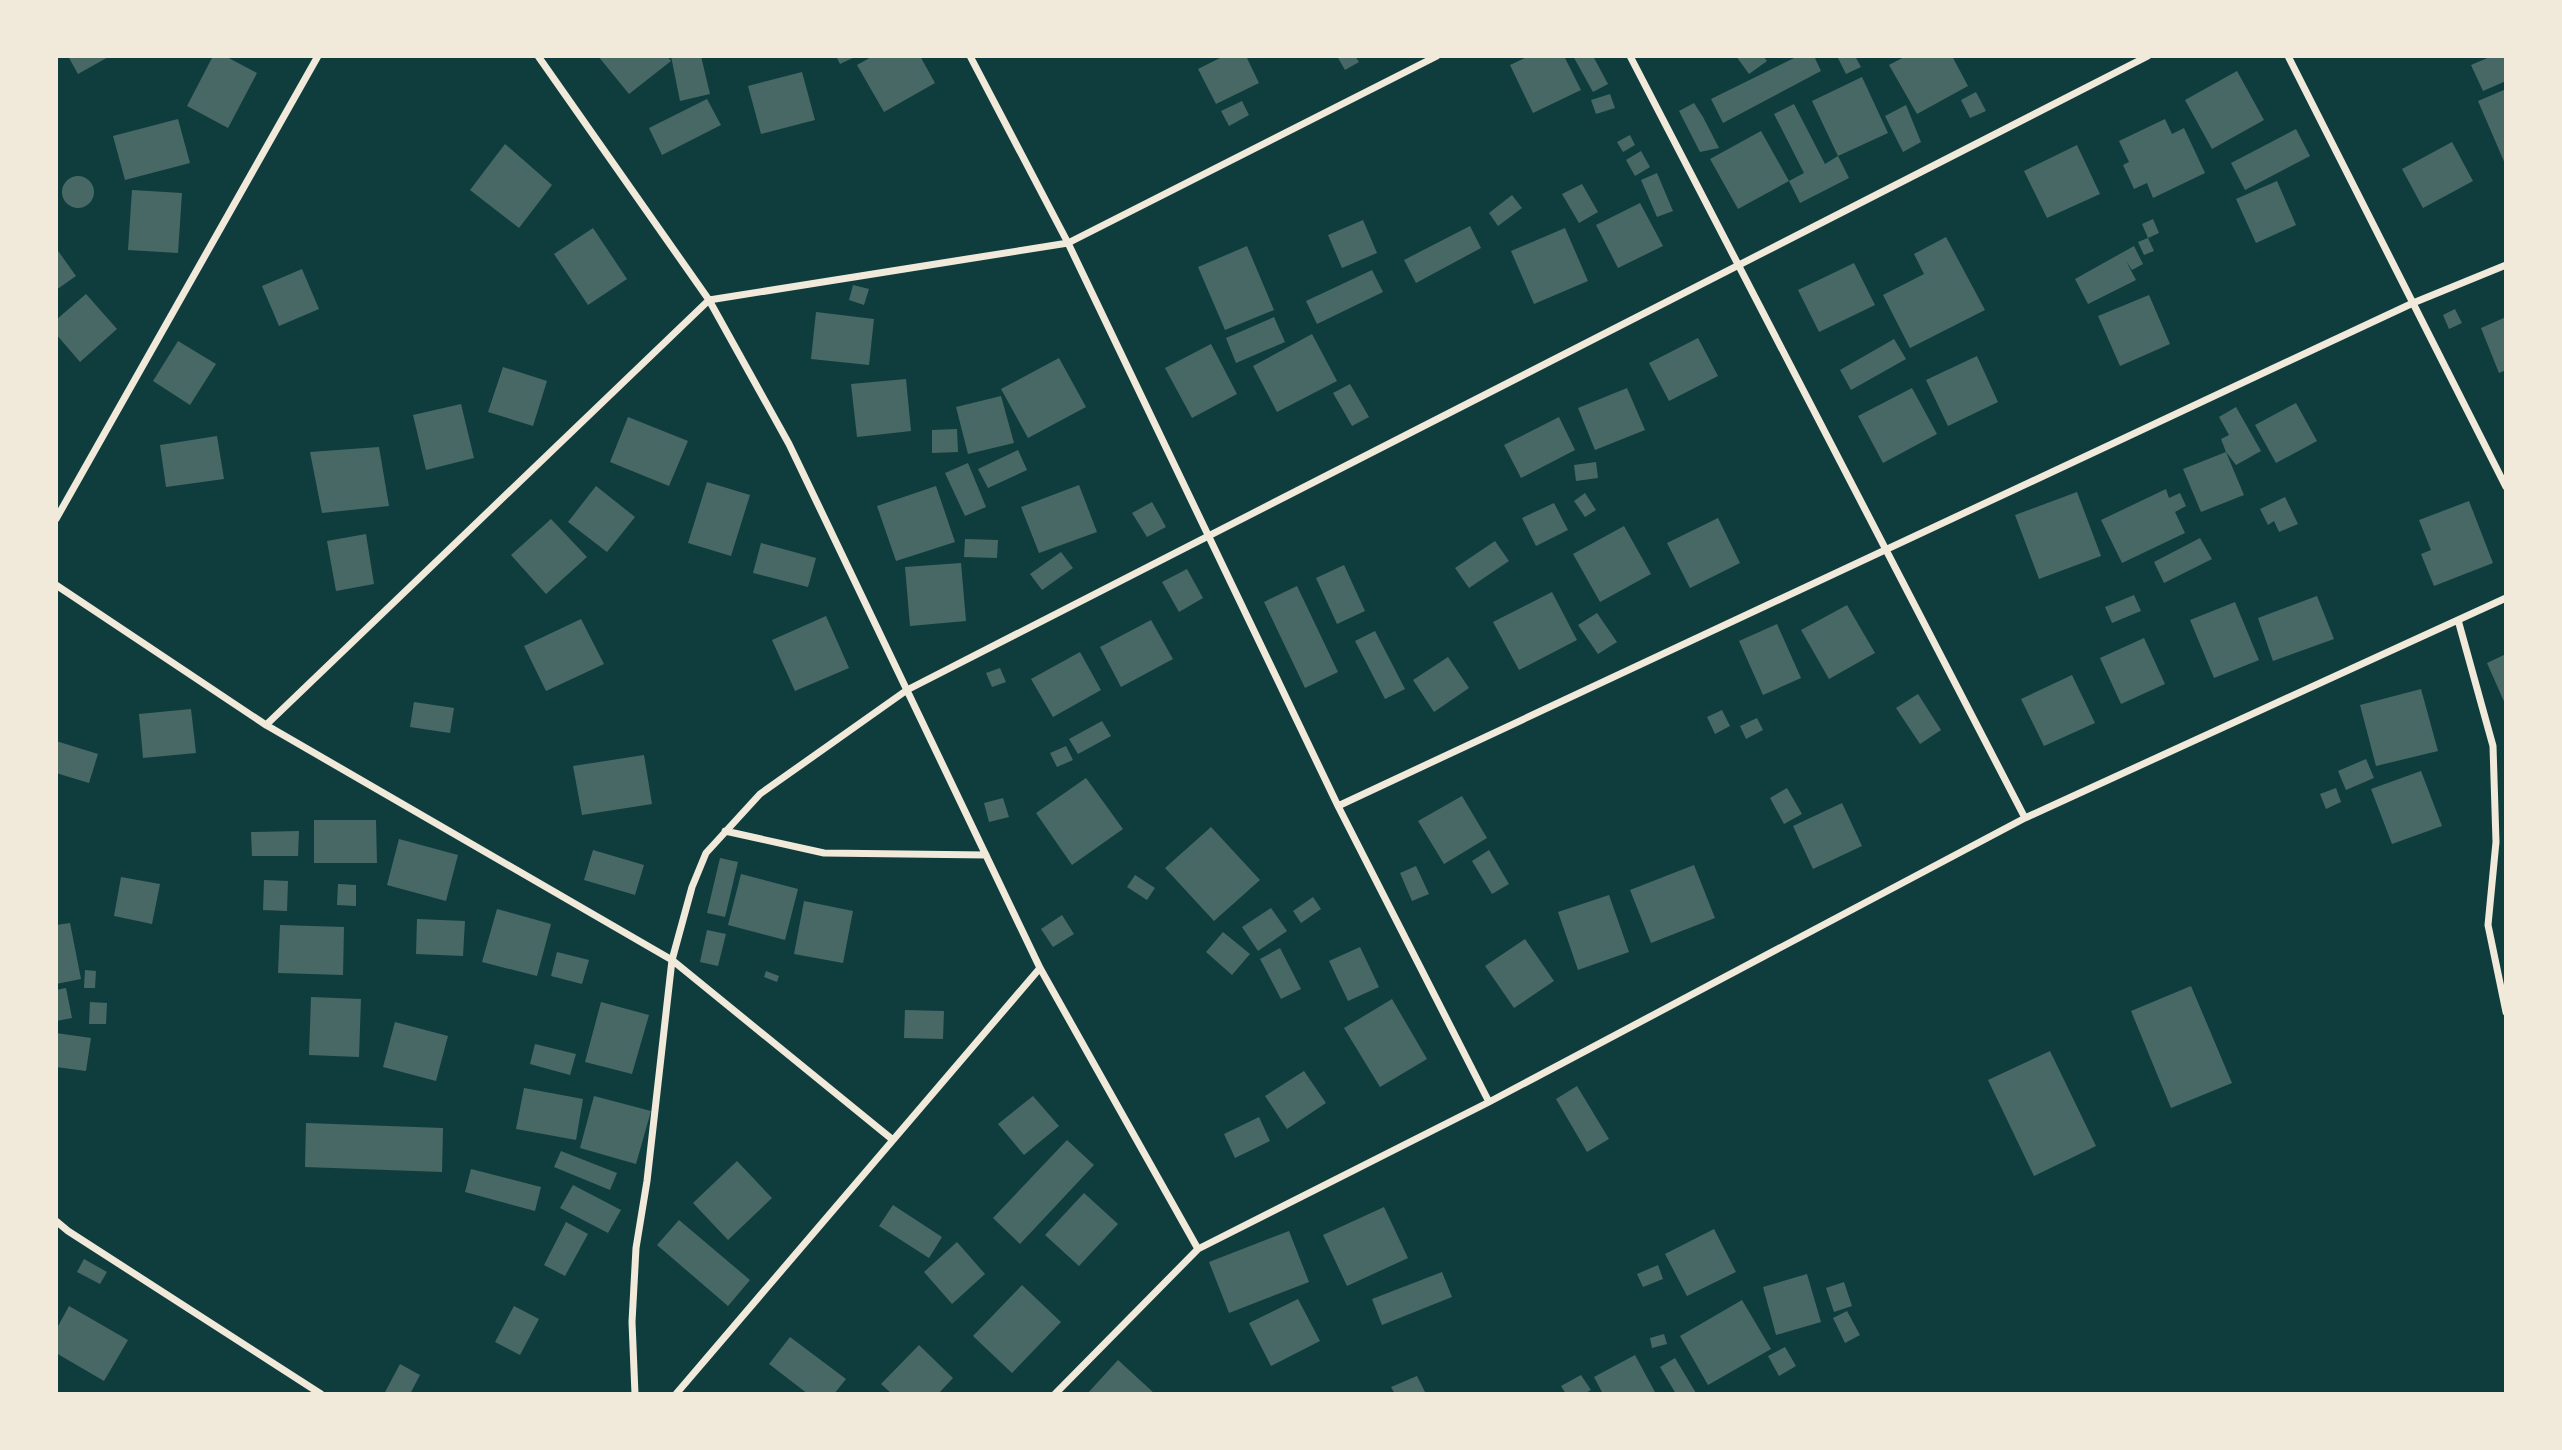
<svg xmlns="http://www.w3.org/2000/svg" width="2562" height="1450" viewBox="0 0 2562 1450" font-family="'Sofia Sans Condensed',sans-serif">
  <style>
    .building { fill: #486865 }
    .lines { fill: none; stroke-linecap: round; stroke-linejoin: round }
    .minor { stroke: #f1e9da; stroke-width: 7 }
  </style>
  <rect width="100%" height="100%" fill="#0f3d3e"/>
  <!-- building -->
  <path class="building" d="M68,56H110L78,74Z
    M213,56H225L257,73L228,128L187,106Z
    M598,56H667L671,61L629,94Z
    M671,56H701L710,94L680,101Z
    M836,56H857L840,64Z
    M873,56H920L935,83L884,112L857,65Z
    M1224,56H1246L1259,83L1216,104L1198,69Z
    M1337,56H1355L1359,62L1345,70Z
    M1529,56H1564L1581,90L1533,113L1510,65Z
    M1573,56H1593L1608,84L1593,92Z
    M1736,56H1763L1767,61L1749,74Z
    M1798,56H1814L1821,71L1723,123L1711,99Z
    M1837,56H1855L1861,67L1846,74Z
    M1906,56H1952L1968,86L1917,114L1889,65Z
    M2492,56H2506V81L2483,91L2471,65Z
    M2237,71L2264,120L2212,149L2185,100Z
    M802,72L815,120L761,134L748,86Z
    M1862,77L1888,133L1838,156L1812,101Z
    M2506,89V166L2478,101Z
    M1976,92L1986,111L1970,118L1961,100Z
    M1610,94L1615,108L1596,114L1591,100Z
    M707,99L721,125L662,155L649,128Z
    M1242,101L1249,115L1229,126L1221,111Z
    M1694,103L1703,117L1719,148L1700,152L1679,111Z
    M1794,104L1825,164L1838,156L1849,178L1800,203L1789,181L1804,173L1774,114Z
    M1906,105L1921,142L1903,152L1885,116Z
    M178,119L190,163L125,180L113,136Z
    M2165,119L2172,134L2184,128L2205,173L2153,198L2147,183L2134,189L2123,165L2129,162L2119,141Z
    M2296,129L2310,156L2245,190L2231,163Z
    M1761,131L1789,181L1738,209L1710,159Z
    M1630,135L1635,145L1623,152L1617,142Z
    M2452,142L2473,181L2423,208L2402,169Z
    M505,144L552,185L519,228L470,190Z
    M2077,145L2100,194L2047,218L2024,171Z
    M1641,151L1650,167L1635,176L1626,160Z
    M1657,173L1673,211L1657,217L1641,180Z
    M62 192a16 16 0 1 1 32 0a16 16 0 1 1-32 0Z
    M2277,181L2296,225L2256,243L2236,199Z
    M1582,184L1598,212L1579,223L1562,194Z
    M132,190L182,193L178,253L128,250Z
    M1512,195L1522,208L1498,226L1489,213Z
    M1640,203L1663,246L1618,268L1596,225Z
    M2153,219L2159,233L2148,238L2142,224Z
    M1363,220L1377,253L1342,268L1328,235Z
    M1470,226L1481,248L1416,283L1404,260Z
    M593,228L627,279L588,305L554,254Z
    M1565,228L1588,281L1534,304L1511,251Z
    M1946,237L1985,310L1910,348L1883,295L1924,274L1914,254Z
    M2148,238L2154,251L2144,255L2138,242Z
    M1247,246L1274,310L1225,330L1198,267Z
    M2134,246L2143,264L2132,270L2126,261L2136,280L2088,304L2075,279Z
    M56,248L76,276L56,290Z
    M1854,263L1875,305L1819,332L1798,290Z
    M302,269L319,309L279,326L262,286Z
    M1372,270L1383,292L1317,324L1306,301Z
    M853,285L869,289L864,305L849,300Z
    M86,294L117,329L80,362L56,334V320Z
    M2149,295L2170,344L2120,366L2098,316Z
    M2455,309L2462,323L2449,329L2443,315Z
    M816,312L874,319L869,365L811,359Z
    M1274,317L1285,342L1236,363L1226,338Z
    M2506,317V370L2499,373L2481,328Z
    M1312,334L1337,381L1277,412L1253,366Z
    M1698,338L1718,376L1669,401L1649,363Z
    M1894,339L1906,359L1851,390L1840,370Z
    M178,341L216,364L190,405L153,381Z
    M1211,344L1237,394L1192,418L1165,368Z
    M1977,356L1998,402L1948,426L1926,380Z
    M1059,358L1086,407L1028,438L1001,389Z
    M503,367L547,381L533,426L488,412Z
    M906,379L911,431L857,437L851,384Z
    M1350,384L1369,417L1352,426L1333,393Z
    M1627,388L1645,430L1595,450L1578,408Z
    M1912,388L1937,434L1883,463L1858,416Z
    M1001,396L1014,443L968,454L956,407Z
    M2296,403L2317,441L2276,463L2255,425Z
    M461,404L474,458L426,470L413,415Z
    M2236,407L2261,451L2236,465L2226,452L2221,439L2229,435L2219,417Z
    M628,417L688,441L669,486L610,462Z
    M1559,417L1575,450L1521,478L1504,445Z
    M957,429L958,452L932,453V430Z
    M217,436L224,479L166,487L160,445Z
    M379,447L389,506L322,513L310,452Z
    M1018,450L1027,470L988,488L978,469Z
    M2226,452L2244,495L2201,512L2183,469Z
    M1596,462L1598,478L1576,481L1574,465Z
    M968,463L986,507L965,516L945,473Z
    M707,482L750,495L731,556L688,543Z
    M1079,485L1097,532L1039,553L1021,507Z
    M596,486L635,517L607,552L568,522Z
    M936,486L955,542L896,561L877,506Z
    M2166,489L2169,498L2180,493L2186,506L2175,512L2185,533L2122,563L2101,520Z
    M2077,492L2101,556L2039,579L2015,515Z
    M1585,493L1596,510L1585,517L1574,501Z
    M2285,497L2298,524L2279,532L2274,521L2268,525L2260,509Z
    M2469,501L2493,563L2434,586L2421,554L2431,550L2419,520Z
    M1152,502L1166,527L1147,537L1132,513Z
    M1554,503L1568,530L1536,546L1522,518Z
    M1718,518L1740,563L1690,588L1667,543Z
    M551,519L587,557L546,594L511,555Z
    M1624,526L1651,574L1600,602L1573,554Z
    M366,534L374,584L336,591L327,541Z
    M2200,538L2212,559L2164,583L2154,562Z
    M965,539L998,540L997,558L964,557Z
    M1495,541L1509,561L1469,588L1455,568Z
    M761,543L816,558L808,587L753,573Z
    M1061,552L1073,568L1042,590L1030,574Z
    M961,563L966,621L910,626L905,567Z
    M1344,565L1365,611L1337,624L1316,578Z
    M1187,569L1203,598L1179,612L1162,582Z
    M1297,586L1338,672L1305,688L1264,602Z
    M1552,592L1577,640L1519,670L1493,622Z
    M2134,595L2141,611L2112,623L2105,607Z
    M2317,596L2334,639L2273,661L2258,618Z
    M2235,602L2259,660L2214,678L2190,620Z
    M1847,605L1875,653L1829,679L1801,630Z
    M1597,613L1617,642L1598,654L1578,625Z
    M826,616L849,668L795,691L772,640Z
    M581,619L604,664L546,691L524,646Z
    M1151,620L1173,659L1121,687L1100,647Z
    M1777,624L1801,678L1763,695L1739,641Z
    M1375,631L1405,689L1385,699L1355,641Z
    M2144,638L2165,684L2121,704L2100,658Z
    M1080,652L1101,690L1053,717L1031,679Z
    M2506,654V706L2487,663Z
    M1448,657L1469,688L1434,712L1413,680Z
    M1000,668L1006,682L992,687L986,673Z
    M2072,675L2095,723L2044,746L2021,699Z
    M2421,689L2438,751L2376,766L2360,705Z
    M1918,694L1941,730L1920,744L1896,708Z
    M414,702L454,708L450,733L410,727Z
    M191,709L196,753L143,758L139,714Z
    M1722,710L1730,726L1715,734L1707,717Z
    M1757,718L1763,730L1746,739L1740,726Z
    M1102,721L1111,736L1078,754L1069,739Z
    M56,741L98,754L89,783L56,773Z
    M1066,746L1073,760L1057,767L1050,753Z
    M644,755L652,804L582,815L573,766Z
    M2366,759L2374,778L2346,790L2338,771Z
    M2421,771L2442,826L2392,844L2371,789Z
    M1086,778L1123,829L1072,865L1036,813Z
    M1787,788L1802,814L1784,824L1770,798Z
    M2336,788L2341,802L2326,809L2320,794Z
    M1462,796L1487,838L1444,864L1418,821Z
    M1003,798L1009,817L989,822L984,803Z
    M1842,803L1862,846L1813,869L1793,826Z
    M314,820H376L377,863H314Z
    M1211,827L1260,880L1214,921L1165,868Z
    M299,831L298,856H252L251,832Z
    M399,839L458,855L446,901L387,885Z
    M593,850L644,865L635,895L584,880Z
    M1489,850L1509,884L1492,894L1472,861Z
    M720,858L738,862L725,917L707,913Z
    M1694,865L1715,918L1651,943L1630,890Z
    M1416,866L1429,894L1412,901L1400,873Z
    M741,874L798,889L785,940L728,925Z
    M1135,875L1155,888L1147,900L1127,887Z
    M121,877L160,884L152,924L114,916Z
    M264,880L288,881L287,911L263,910Z
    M338,884L356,885V906L337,905Z
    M1609,895L1629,952L1578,970L1558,912Z
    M1313,897L1321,909L1301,923L1293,911Z
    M804,901L853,911L843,963L794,954Z
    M1271,908L1287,931L1258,951L1242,927Z
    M497,909L551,924L537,976L482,962Z
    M1062,915L1074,934L1053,947L1041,929Z
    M417,919L465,921L463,956L416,954Z
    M70,923L81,979L56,984V925Z
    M280,925L344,927L343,975L278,973Z
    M707,930L726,934L718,966L700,962Z
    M1223,932L1250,954L1232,975L1206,952Z
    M1525,939L1554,981L1514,1008L1485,966Z
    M1360,947L1379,987L1348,1001L1329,961Z
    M1280,948L1301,989L1281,999L1260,959Z
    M557,952L589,960L582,984L551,976Z
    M85,970L96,971L95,988H84Z
    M766,971L779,976L777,982L764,977Z
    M2191,986L2232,1083L2171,1108L2131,1011Z
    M66,988L72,1018L56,1021V990Z
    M311,997L361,999L359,1057L309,1055Z
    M1392,999L1427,1059L1380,1087L1344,1028Z
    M90,1002L107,1003L106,1024H89Z
    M601,1002L649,1015L632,1074L585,1062Z
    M905,1010L944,1011L943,1039L904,1038Z
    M395,1022L448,1036L436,1081L383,1067Z
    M56,1033L91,1038L86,1071L56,1067Z
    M535,1044L576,1054L570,1075L530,1064Z
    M2050,1051L2096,1146L2034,1176L1988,1080Z
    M1304,1071L1326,1103L1287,1129L1265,1096Z
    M1577,1086L1609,1139L1587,1152L1556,1099Z
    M524,1088L583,1099L576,1140L516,1129Z
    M594,1096L651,1111L636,1164L580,1148Z
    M1033,1096L1059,1126L1024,1155L998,1124Z
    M1259,1117L1270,1141L1235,1158L1224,1134Z
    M306,1123L443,1128L442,1172L305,1167Z
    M1067,1140L1094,1165L1020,1244L993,1218Z
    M561,1151L617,1173L610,1190L554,1167Z
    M737,1161L772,1198L728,1240L693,1203Z
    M471,1169L541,1187L535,1211L465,1192Z
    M573,1185L621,1210L608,1233L560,1208Z
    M1084,1193L1118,1224L1079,1266L1045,1235Z
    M893,1205L942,1237L929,1258L879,1226Z
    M1384,1207L1408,1258L1347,1286L1323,1235Z
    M679,1220L750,1280L728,1306L657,1245Z
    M566,1222L588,1234L565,1276L544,1265Z
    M1714,1229L1736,1272L1687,1296L1665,1254Z
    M1289,1231L1309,1282L1229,1313L1209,1262Z
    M957,1242L985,1274L952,1304L924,1272Z
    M84,1259L107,1272L100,1284L77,1272Z
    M1658,1265L1663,1279L1643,1287L1637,1274Z
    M1442,1272L1452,1297L1382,1325L1372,1299Z
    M1807,1274L1821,1322L1776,1335L1763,1287Z
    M1844,1282L1852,1306L1834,1312L1826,1288Z
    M1022,1285L1061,1322L1012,1373L973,1336Z
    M1298,1299L1320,1341L1271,1366L1249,1323Z
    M1742,1300L1771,1349L1708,1385L1680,1336Z
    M69,1306L128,1340L104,1381L56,1353V1330Z
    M514,1306L539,1319L520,1355L495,1342Z
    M1847,1311L1860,1335L1845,1343L1833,1318Z
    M1664,1334L1667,1344L1652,1348L1650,1338Z
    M790,1337L846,1379L834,1394H808L769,1364Z
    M919,1345L953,1378L938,1394H892L881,1384Z
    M1785,1347L1796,1366L1779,1376L1768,1356Z
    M1635,1355L1656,1394H1603L1594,1377Z
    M1675,1358L1696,1393L1694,1394H1676L1660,1367Z
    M1118,1360L1155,1394H1087Z
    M400,1364L420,1375L410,1394H384Z
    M1581,1375L1591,1390L1584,1394H1566L1561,1386Z
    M1417,1376L1426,1394H1395L1391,1387Z"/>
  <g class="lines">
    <!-- minor -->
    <path class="minor" d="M538,56L709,300L789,444L1040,968L1198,1249
      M970,56L1068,243L1338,806L1489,1102
      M1630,56L2025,818
      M2288,56L2506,487
      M56,519L318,56
      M56,585L266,725L672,960L893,1140
      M2458,620L2493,746L2496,842L2488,925L2506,1012
      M266,725L709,300L1068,243L1437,56
      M1338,806L2413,303L2506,265
      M725,831L824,853L986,855
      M56,1221L68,1231L321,1394
      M635,1394L632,1322L636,1248L647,1181L672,960L692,887L706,853L760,794L907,690L2148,56
      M676,1394L1040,968
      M1055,1394L1198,1249L1489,1102L2025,818L2506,598"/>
  </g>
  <!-- border -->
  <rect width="2562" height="1450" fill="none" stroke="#f1e9da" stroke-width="116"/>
</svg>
